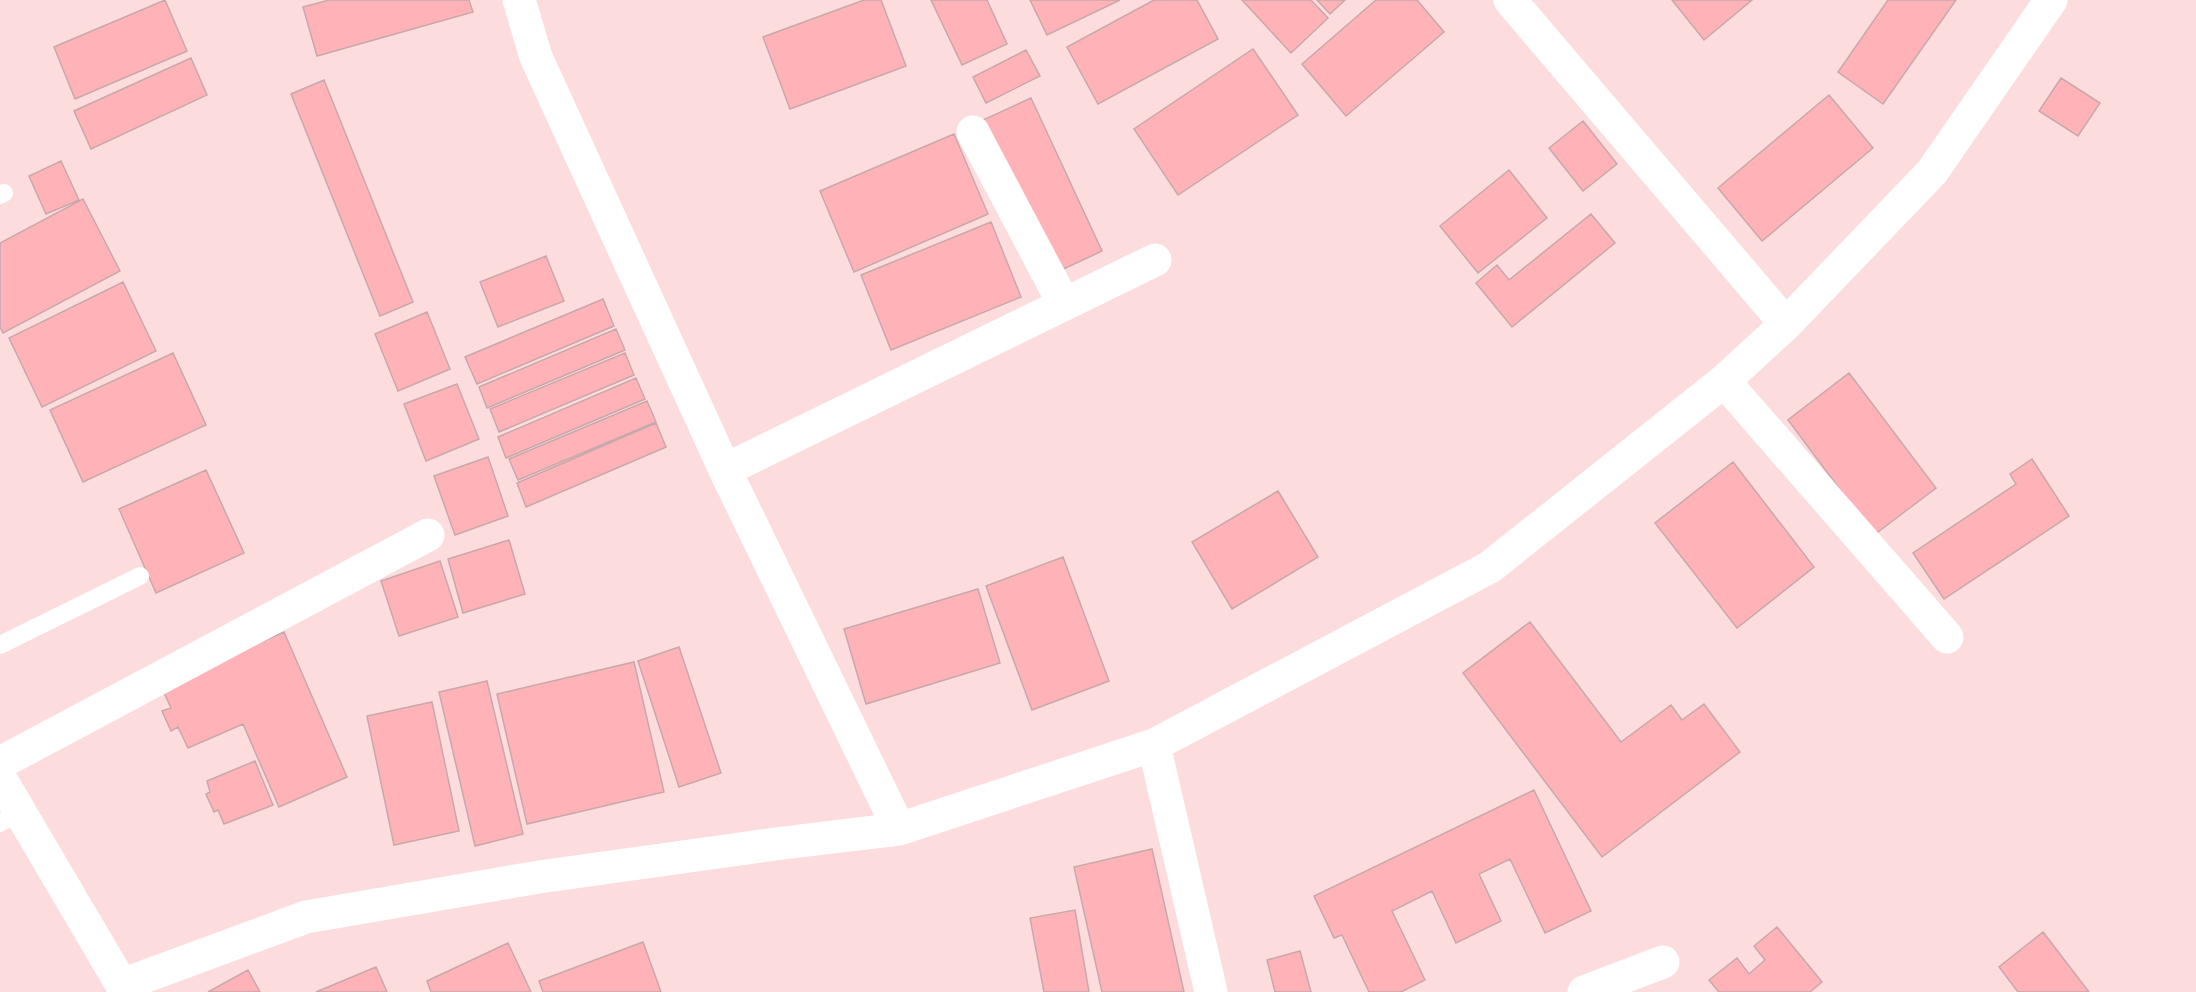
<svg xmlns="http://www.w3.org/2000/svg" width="2196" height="992" viewBox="0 0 2196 992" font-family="Karla,sans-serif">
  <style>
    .building { fill: #ffb3b9; stroke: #c8a8aa; stroke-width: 1.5 }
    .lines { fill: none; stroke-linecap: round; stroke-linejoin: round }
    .lane { stroke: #fff; stroke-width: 18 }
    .street { stroke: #fff; stroke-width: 33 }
    .secondary { stroke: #fff; stroke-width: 33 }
  </style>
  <rect width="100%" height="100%" fill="#fddcde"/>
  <!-- building -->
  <path class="building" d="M165,0L187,51L75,99L54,47Z
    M329,0H469L473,12L317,56L303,7Z
    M864,0H881L906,66L790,109L763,37Z
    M931,0H987L1007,44L962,65Z
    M1030,0H1120L1047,35Z
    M1154,0H1197L1218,39L1098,104L1067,47Z
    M1242,0H1311L1328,18L1291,53Z
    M1317,0H1345L1330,14Z
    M1376,0H1417L1444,32L1346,116L1302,64Z
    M1672,0H1752L1704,40Z
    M1888,0H1956L1883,104L1838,72Z
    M1253,49L1298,115L1178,195L1134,129Z
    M1026,50L1040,76L986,103L973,77Z
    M191,58L207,95L91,149L74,111Z
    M2061,78L2100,103L2078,136L2039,111Z
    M324,80L413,302L380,316L291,94Z
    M1829,95L1873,148L1762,241L1718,188Z
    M1031,98L1102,251L1055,273L983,120Z
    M1583,121L1617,164L1583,191L1549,148Z
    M954,134L988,214L854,272L820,191Z
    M61,161L79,200L46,214L29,176Z
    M1509,170L1547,218L1478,273L1440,226Z
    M83,199L120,271L3,333L0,327V243Z
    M1591,214L1615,243L1512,327L1476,283L1497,265L1509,280Z
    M991,222L1021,297L891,350L861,275Z
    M546,256L564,301L498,327L480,282Z
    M123,282L156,351L42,407L9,338Z
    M603,299L614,326L477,384L465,357Z
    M427,312L450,369L398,391L375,334Z
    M616,329L625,350L487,408L479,387Z
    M173,353L206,425L83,482L50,410Z
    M625,353L634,375L499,432L490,409Z
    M1849,373L1936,488L1874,535L1788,420Z
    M636,378L645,399L506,458L498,437Z
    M457,384L479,439L426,461L404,404Z
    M647,401L656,422L518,480L509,459Z
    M656,423L666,447L526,507L517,483Z
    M488,457L508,516L455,535L434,476Z
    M2032,459L2069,516L1944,599L1913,553L2016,484L2010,474Z
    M1733,462L1814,567L1737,628L1655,523Z
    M206,470L244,553L156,593L119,509Z
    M1278,491L1318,557L1232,609L1192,542Z
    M509,540L525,594L463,613L448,559Z
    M1063,557L1109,681L1032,710L986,586Z
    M440,561L458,617L399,636L381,581Z
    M978,589L1000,663L866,704L844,629Z
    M1530,622L1621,742L1671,705L1682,720L1704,704L1740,752L1602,857L1463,673Z
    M284,632L347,777L279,807L243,724L188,748L178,727L171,731L162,711L171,708L161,686Z
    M679,647L721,773L679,787L638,661Z
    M634,662L664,792L527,824L497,694Z
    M487,681L523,834L475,846L439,692Z
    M432,702L459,831L394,845L367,716Z
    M255,761L273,805L224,824L218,810L214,812L206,794L210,792L207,781Z
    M1534,790L1591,911L1545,933L1510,859L1479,874L1501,921L1456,943L1432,891L1392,911L1425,980L1401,992H1369L1342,935L1334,938L1314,896Z
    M1152,849L1184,992H1102L1074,867Z
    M1075,910L1089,992H1044L1030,918Z
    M1777,927L1822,982L1810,992H1719L1709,980L1737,958L1749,974L1765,960L1754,946Z
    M2043,932L2089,992H2018L1999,967Z
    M643,942L661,992H543L539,981Z
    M508,943L531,992H431L427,981Z
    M1300,951L1311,992H1275L1267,960Z
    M376,967L387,992H316Z
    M248,970L260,992H208Z"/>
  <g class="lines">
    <!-- lane -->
    <path class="lane" d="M0,195L4,193
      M0,645L140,576
      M0,823L21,811"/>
    <!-- street -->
    <path class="street" d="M519,0L536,57L725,470L899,829
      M1510,0L1786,324
      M973,132L1064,304
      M1724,381L1947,637
      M725,470L1155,260
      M1154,745L1211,992
      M0,763L428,535
      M122,985L306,917L539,877L775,844L899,829L1154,745L1490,567L1724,381L1786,324L1932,172L2051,0
      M1584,992L1663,962"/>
    <!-- secondary -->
    <path class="secondary" d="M0,778L126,992"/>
  </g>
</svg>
